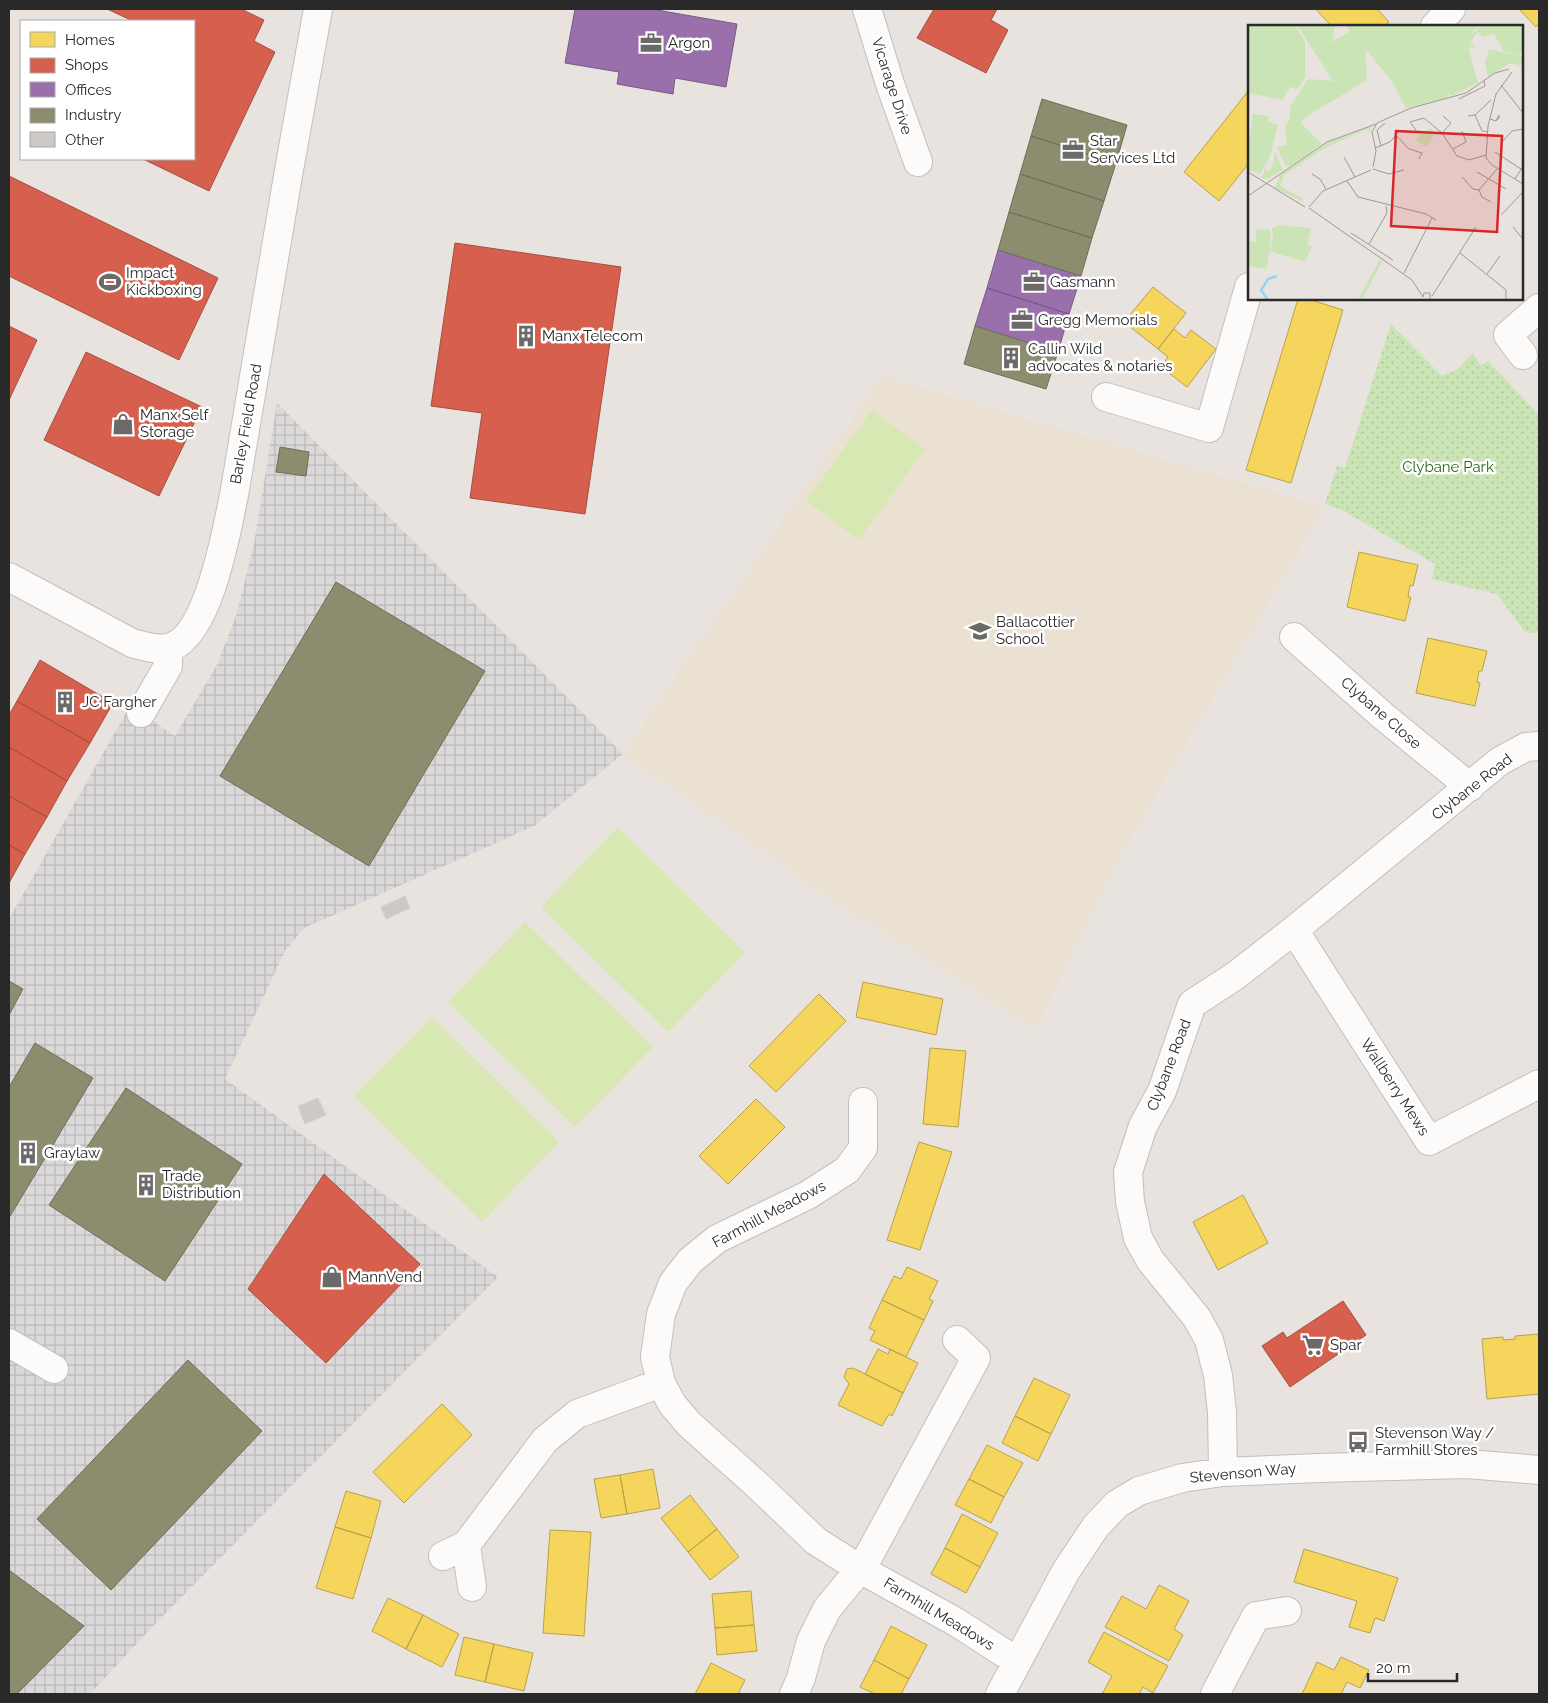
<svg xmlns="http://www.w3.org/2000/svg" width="1548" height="1703" viewBox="0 0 1548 1703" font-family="Raleway,sans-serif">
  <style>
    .industrial { fill: url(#industrial-grid) }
    .education { fill: #ebe1d2 }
    .grass { fill: url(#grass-dots) }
    .pitch { fill: #d8e8b3 }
    .homes { fill: #f6d55c; stroke: #b8a14d }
    .shops { fill: #d6604d; stroke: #a25042 }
    .offices { fill: #9970ab; stroke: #775b84 }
    .industry { fill: #8c8c6e; stroke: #6e6e59 }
    .building { fill: #cdc9c5; stroke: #d3cfca }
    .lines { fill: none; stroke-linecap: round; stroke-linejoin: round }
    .street-casing { stroke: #c1bfc0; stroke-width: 30 }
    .street { stroke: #fcfbfa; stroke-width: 28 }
    .labels { text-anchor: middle; stroke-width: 5; stroke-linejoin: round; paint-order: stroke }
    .poi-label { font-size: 15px; fill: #292929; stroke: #fff; text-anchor: start }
    .street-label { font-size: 15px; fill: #292929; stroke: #fff }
    .park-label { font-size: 15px; fill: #2c6718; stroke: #fff }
    .inset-river { fill: none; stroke: #8fd8eb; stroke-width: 2.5 }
    .inset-road { fill: none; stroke: #9c9996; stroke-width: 1 }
    .view { fill: #d62828; fill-opacity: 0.15; stroke: #d62828; stroke-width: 2.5 }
    .inset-edge { fill: none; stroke: #292929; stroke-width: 2.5 }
  </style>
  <defs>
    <pattern id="industrial-grid" width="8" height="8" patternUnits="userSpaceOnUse" patternTransform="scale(1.25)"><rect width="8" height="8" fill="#dbd8da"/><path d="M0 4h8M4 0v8" fill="none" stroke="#bcb9bb"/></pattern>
    <pattern id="grass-dots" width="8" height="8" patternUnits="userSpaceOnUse" patternTransform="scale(1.25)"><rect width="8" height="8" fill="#cbe4b5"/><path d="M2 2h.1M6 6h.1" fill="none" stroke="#aec49c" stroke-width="1.8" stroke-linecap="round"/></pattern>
  </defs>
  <rect width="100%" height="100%" fill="#e8e3de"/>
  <!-- industrial -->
  <path class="industrial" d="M277,403L623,754L534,826L304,928L285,951L225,1079L498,1277L156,1623L90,1694H9V919L130,706L175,736L217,665L236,616L254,544Z"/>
  <!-- education -->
  <path class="education" d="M882,376L1324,507L1114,867L1036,1028L839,904L623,754Z"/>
  <!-- grass -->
  <path class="grass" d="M1391,324L1442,376L1458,369L1473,353L1481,366L1488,361L1539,415V633L1525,632L1497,594L1432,579L1435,564L1340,509L1325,504L1337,466L1345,468Z"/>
  <!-- pitch -->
  <path class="pitch" d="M872,410L925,449L859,540L806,501Z
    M618,827L745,953L668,1032L541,907Z
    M525,922L653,1047L575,1127L448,1002Z
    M432,1017L559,1142L482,1222L354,1096Z"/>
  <!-- homes -->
  <path class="homes" d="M1316,9H1377L1389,22L1384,26H1331Z
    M1519,9H1539V23L1536,27Z
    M1249,90V163L1219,201L1184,172Z
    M1153,287L1186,313L1158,349L1124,322Z
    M1298,299H1308L1343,310L1291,483L1246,470Z
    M1174,329L1185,338L1191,330L1216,349L1187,387L1161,367L1168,357L1158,349Z
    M1359,552L1418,565L1413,586L1410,585L1408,597H1411L1405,621L1347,607Z
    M1428,638L1487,651L1482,671H1479L1477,682L1480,683L1475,706L1416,693Z
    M863,982L943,999L936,1035L856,1017Z
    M819,994L846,1021L776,1092L749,1066Z
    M930,1048L966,1051L958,1127L923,1124Z
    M756,1099L785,1127L728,1184L699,1156Z
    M919,1142L952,1152L920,1250L887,1240Z
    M1243,1195L1268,1243L1218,1270L1193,1222Z
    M907,1267L938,1281L929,1299L933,1301L924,1320L882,1300L894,1276L901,1279Z
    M882,1300L924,1320L906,1357L870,1340L875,1331L869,1328Z
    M1539,1334V1394L1487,1399L1482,1339L1503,1337V1340L1515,1339V1336Z
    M878,1349L888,1354L890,1349L918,1363L903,1393L865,1374Z
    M853,1368L903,1393L892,1416L889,1414L882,1426L838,1405L849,1384L844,1377L847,1369Z
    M1034,1378L1070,1395L1051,1434L1015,1416Z
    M442,1404L472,1435L404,1503L373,1472Z
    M1015,1416L1051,1434L1038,1461L1002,1443Z
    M987,1445L1023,1463L1004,1497L969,1479Z
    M653,1469L660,1508L627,1514L620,1475Z
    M620,1475L627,1514L601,1518L594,1479Z
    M969,1479L1004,1497L991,1523L955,1505Z
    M346,1491L381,1501L371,1538L335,1527Z
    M690,1495L717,1529L688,1552L661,1518Z
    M962,1514L998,1533L980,1567L945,1548Z
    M335,1527L371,1538L353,1599L316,1588Z
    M717,1529L739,1557L710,1580L688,1552Z
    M550,1530L591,1532L584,1636L543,1633Z
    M945,1548L980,1567L966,1593L931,1574Z
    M1304,1549L1398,1578L1384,1621L1375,1618L1370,1633L1349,1627L1357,1601L1294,1582Z
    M1159,1585L1189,1601L1174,1629L1183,1635L1169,1661L1105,1627L1122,1596L1146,1609Z
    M751,1591L754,1625L715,1628L712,1594Z
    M388,1598L423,1615L406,1649L372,1631Z
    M423,1615L459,1634L442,1667L406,1649Z
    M754,1625L757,1651L717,1655L715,1628Z
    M891,1626L927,1645L909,1679L874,1660Z
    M1104,1632L1168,1666L1153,1693L1143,1687L1139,1694H1102L1112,1676L1088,1662Z
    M464,1637L494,1644L485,1682L455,1675Z
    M494,1644L533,1653L524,1691L485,1682Z
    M1341,1657L1369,1670L1360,1688L1347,1682L1341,1694H1302L1317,1662L1334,1670Z
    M874,1660L909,1679L901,1694H875L860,1687Z
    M711,1663L745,1680L738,1694H695Z"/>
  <!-- shops -->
  <path class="shops" d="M107,9H241L264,20L254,41L275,52L209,191L143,159H194V21H133Z
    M934,9H997L991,20L1008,30L986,73L917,38Z
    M9,176L218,278L179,360L9,276Z
    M455,243L621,267L585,514L470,498L482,413L431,406Z
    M9,326L37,340L9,400Z
    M86,352L202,407L159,496L44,440Z
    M40,660L113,703L90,743L17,701Z
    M17,701L90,743L67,781L9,747V715Z
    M9,747L67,781L47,817L9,796Z
    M9,796L47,817L25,854L9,845Z
    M9,845L25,854L9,883Z
    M324,1174L420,1264L326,1363L248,1289Z
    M1343,1301L1366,1335L1290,1387L1262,1346L1283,1332L1287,1338Z"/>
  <!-- offices -->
  <path class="offices" d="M575,9H651L737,24L726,87L675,78L673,94L617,84L619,72L565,63Z
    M998,250L1081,276L1069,314L987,288Z
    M987,288L1069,314L1058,352L975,326Z"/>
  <!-- industry -->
  <path class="industry" d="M1042,99L1127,125L1116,163L1031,136Z
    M1031,136L1116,163L1104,201L1020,174Z
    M1020,174L1104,201L1092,238L1009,212Z
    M1009,212L1092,238L1081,276L998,250Z
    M975,326L1058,352L1046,389L964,364Z
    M280,447L309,452L306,476L276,472Z
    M336,582L485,671L369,866L220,776Z
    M9,981L23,989L9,1015Z
    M35,1043L93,1078L9,1218V1087Z
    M126,1088L242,1164L165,1281L49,1205Z
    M188,1360L262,1431L111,1590L37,1519Z
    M9,1570L84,1626L17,1694H9Z"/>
  <!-- building -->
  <path class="building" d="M405,896L410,908L386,919L381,907Z
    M318,1098L326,1115L305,1124L298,1106Z"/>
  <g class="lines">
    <!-- street casing -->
    <g class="street-casing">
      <path id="street" d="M867,9L890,84L918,162
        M1435,26L1451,9
        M1523,355L1508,335L1539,308
        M1106,397L1209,428L1249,287
        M9,577L132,643C143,646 155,650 167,648C208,641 227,529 234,495L289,170L318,9
        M1294,637L1383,716L1470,787
        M141,713L168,666V648
        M1294,930L1429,1141L1539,1084
        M863,1102V1148L847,1170L808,1195L717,1239L690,1261L673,1283L661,1314L655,1357L661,1383L672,1404L689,1424L755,1483L816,1541L860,1569L956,1622L1004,1653L1017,1660
        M9,1343L54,1369
        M1223,1472L1222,1412L1218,1375L1209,1340L1197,1318L1150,1260L1138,1238L1130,1202L1128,1172L1143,1126L1162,1091L1192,1004L1235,976L1294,930L1500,761L1526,747L1539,746
        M443,1556L466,1545
        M472,1587L466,1545L545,1440L577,1414L661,1383
        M794,1694L801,1678L811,1641L827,1609L860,1569L868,1557L976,1358L957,1340
        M1000,1694L1066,1571L1096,1526L1117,1504L1139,1491L1182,1478L1223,1472L1319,1468L1467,1464L1539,1470
        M1215,1694L1256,1616L1287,1611"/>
    </g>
    <!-- street -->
    <use href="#street" class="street"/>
  </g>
  <!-- icons -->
  <defs>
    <g id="office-bare" transform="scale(1.725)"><path d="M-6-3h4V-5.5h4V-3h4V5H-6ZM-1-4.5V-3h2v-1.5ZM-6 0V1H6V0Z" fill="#6c6a68" stroke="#fff" stroke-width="2.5" paint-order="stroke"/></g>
    <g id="stadium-bare" transform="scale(1.725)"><path d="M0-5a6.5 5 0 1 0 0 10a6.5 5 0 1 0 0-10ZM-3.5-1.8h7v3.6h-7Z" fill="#6c6a68" stroke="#fff" stroke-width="2.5" paint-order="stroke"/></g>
    <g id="building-bare" transform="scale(1.725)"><path d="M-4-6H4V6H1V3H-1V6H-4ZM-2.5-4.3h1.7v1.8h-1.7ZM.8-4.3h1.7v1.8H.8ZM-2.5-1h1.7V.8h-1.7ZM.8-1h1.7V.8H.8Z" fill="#6c6a68" stroke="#fff" stroke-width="2.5" paint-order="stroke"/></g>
    <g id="shop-bare" transform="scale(1.725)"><path d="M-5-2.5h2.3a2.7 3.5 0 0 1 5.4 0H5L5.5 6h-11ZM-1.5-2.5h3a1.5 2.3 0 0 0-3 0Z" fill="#6c6a68" stroke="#fff" stroke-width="2.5" paint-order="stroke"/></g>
    <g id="school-bare" transform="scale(1.725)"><path d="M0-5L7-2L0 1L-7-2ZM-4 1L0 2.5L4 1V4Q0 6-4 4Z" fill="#6c6a68" stroke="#fff" stroke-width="2.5" paint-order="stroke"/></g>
    <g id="supermarket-bare" transform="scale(1.725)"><path d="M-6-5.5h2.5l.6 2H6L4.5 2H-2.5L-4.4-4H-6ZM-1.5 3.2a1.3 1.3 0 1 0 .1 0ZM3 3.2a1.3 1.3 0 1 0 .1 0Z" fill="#6c6a68" stroke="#fff" stroke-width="2.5" paint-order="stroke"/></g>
    <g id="bus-bare" transform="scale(1.725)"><path d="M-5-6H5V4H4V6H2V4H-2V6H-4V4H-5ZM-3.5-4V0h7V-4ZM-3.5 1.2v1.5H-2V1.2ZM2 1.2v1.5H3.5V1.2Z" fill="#6c6a68" stroke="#fff" stroke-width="2.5" paint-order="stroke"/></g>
  </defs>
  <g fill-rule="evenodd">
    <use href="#office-bare" x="651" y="43"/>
    <use href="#office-bare" x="1073" y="150"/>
    <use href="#stadium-bare" x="110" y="282"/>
    <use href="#office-bare" x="1034" y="282"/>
    <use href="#office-bare" x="1022" y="320"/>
    <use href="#building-bare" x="526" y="336"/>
    <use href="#building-bare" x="1011" y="358"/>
    <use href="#shop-bare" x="123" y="424"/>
    <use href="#school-bare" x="980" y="631"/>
    <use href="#building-bare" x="65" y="702"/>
    <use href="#building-bare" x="28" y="1153"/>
    <use href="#building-bare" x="146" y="1185"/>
    <use href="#shop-bare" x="332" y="1277"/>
    <use href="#supermarket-bare" x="1313" y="1345"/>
    <use href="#bus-bare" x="1358" y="1442"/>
  </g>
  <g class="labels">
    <!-- poi labels -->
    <g class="poi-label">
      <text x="668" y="48">Argon</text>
      <text x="1090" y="146">Star<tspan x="1090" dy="17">Services Ltd</tspan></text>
      <text x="126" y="278">Impact<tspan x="126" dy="17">Kickboxing</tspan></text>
      <text x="1050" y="287">Gasmann</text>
      <text x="1038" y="325">Gregg Memorials</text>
      <text x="542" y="341">Manx Telecom</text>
      <text x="1028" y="354">Callin Wild<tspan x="1028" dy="17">advocates &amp; notaries</tspan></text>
      <text x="140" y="420">Manx Self<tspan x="140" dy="17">Storage</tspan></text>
      <text x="996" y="627">Ballacottier<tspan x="996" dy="17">School</tspan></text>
      <text x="82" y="707">JC Fargher</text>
      <text x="44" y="1158">Graylaw</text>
      <text x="162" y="1181">Trade<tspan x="162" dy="17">Distribution</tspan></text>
      <text x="348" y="1282">MannVend</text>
      <text x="1330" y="1350">Spar</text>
      <text x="1375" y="1438">Stevenson Way /<tspan x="1375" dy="17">Farmhill Stores</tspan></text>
    </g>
    <!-- street labels -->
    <g class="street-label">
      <text transform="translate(892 86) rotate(72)" y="5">Vicarage Drive</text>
      <text transform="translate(246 424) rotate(-80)" y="5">Barley Field Road</text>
      <text transform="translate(1381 713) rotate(41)" y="5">Clybane Close</text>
      <text transform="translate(1472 787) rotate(-38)" y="5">Clybane Road</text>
      <text transform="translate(1169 1065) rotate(-69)" y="5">Clybane Road</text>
      <text transform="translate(1395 1087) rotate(57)" y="5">Wallberry Mews</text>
      <text transform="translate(769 1214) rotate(-28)" y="5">Farmhill Meadows</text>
      <text transform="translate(1243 1473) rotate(-5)" y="5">Stevenson Way</text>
      <text transform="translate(939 1614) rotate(31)" y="5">Farmhill Meadows</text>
    </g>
    <!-- park labels -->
    <g class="park-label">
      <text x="1448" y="472">Clybane Park</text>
    </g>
  </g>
  <!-- overview -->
  <g transform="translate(1248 25)">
    <rect width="275" height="275" fill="#e8e3de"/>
    <path d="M0,0H47L57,17V53L48,65L42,61L35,75L0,68ZM49,0H87L84,17L102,6L97,0H231L219,14L211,15L219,18L230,58L203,71L198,64L201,72L158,83L145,58L117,23L119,55L56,93L53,98L74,119L42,141L37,140L29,122L39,120L37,102L42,94V82L60,54L85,56ZM250,0H263L275,24L271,31L255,26ZM243,28L265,36L275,42L262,38L240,52L237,38ZM5,89L21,91L20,97L30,100L21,134L12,149L1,145L0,124ZM183,103L187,109L179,121L168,116L170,111ZM27,127L35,145L19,154L13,153L17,144L21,146L24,142ZM31,200L63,203L59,220L64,221L57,237L21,226L25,215L24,203ZM21,204L23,213L19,244L0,241V217H8V205ZM132,234L134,237L114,275H110Z" fill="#cbe4b5"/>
    <path d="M234,0H250L255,26L246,8L234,12L230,7L222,17L228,22L220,23L219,18L210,15L219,14ZM263,0H275V24ZM241,24L271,31L275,33V40L243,28L242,35L237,38ZM124,101L122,106L116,105L75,124L36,150L32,161L54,173L56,177L27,163L32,150L81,117Z" fill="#cbe4b5"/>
    <path class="inset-river" d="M20,275L13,265L20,254L29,251"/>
    <path class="inset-road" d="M264,47L248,69L240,101L238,133L244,140L275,159M253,60L275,88M211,74L237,61L236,56M227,90L243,75M220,91L227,90L234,106L240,107M242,94L248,96L251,90V93L248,96M170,108L162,97L176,93L194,108M194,108L209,131L221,135L238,130M194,108L203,98L195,91M253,118L264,106L275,104M133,121L129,105L137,98M127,123L142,117L148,110L161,124L174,128L171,134M205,124L218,117L214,106M247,127L273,144M96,132L107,152M125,142L128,126L124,107L129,98L163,83L218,68L247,48L261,44M125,144L141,149L156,145M0,147L57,182M229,147L258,164M64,149L72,154L78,164M214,152L225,164L231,165L249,144M267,154L275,141M99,156L110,172L178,189L188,195M231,165L234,172L243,177M0,171L79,117L128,99M61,182L75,166L123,145M61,183L164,255L175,272M253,190L275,167M265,202L275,214M103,208L145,235M121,219L139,188L138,181M212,228L258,265V275M156,248L184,193M239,249L252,231M184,271L228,202M175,272L176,268H182V275"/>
    <path class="view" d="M148,106L254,111L249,207L143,201Z"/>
    <rect width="275" height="275" class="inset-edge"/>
  </g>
  <!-- border -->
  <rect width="1548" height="1703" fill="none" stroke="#292929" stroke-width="20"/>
  <!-- legend -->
  <rect x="20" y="20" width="175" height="140" fill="#ffffff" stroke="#a9a9a9"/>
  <rect x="30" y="32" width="25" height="15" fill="#f6d55c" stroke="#a9a9a9"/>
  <text x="65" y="45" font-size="15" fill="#292929">Homes</text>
  <rect x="30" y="58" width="25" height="15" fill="#d6604d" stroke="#a9a9a9"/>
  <text x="65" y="70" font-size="15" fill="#292929">Shops</text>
  <rect x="30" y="82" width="25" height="15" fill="#9970ab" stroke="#a9a9a9"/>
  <text x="65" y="95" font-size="15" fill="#292929">Offices</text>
  <rect x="30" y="108" width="25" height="15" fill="#8c8c6e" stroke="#a9a9a9"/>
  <text x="65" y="120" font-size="15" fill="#292929">Industry</text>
  <rect x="30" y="132" width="25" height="15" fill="#cdc9c5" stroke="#a9a9a9"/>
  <text x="65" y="145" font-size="15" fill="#292929">Other</text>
  <!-- scale -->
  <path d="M1368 1673v8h89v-8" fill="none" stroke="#292929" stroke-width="2.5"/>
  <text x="1376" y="1673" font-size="15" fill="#292929" stroke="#ffffff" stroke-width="4" paint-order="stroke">20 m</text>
</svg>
